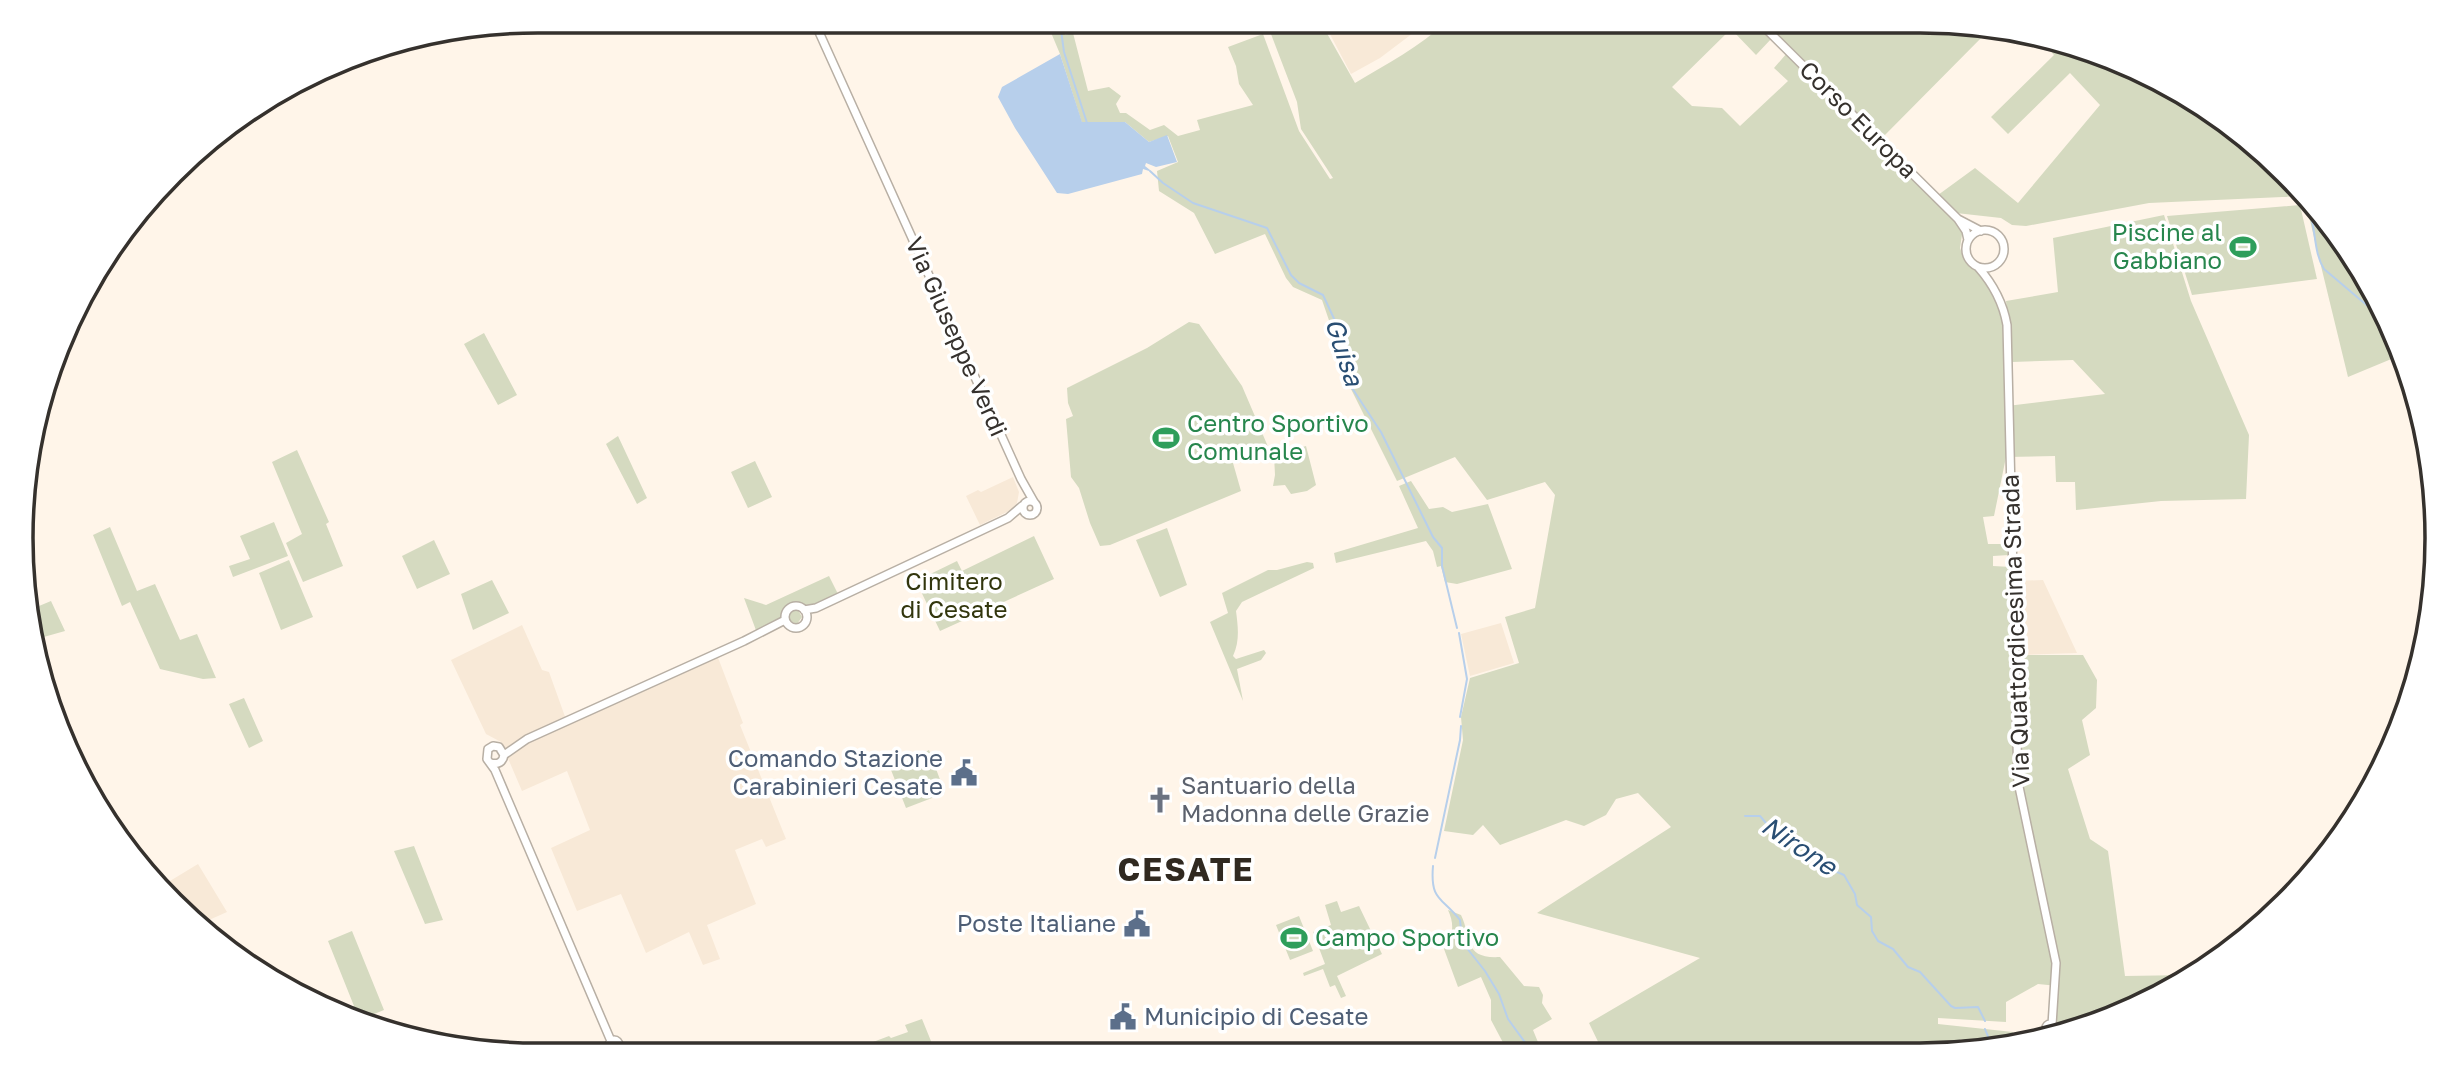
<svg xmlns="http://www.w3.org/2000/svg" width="2458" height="1076" viewBox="0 0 2458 1076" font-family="'Golos Text',sans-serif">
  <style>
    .built { fill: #f8e9d7 }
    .green { fill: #d5dac0 }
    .water { fill: #b7cfeb }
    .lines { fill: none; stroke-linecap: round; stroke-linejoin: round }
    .stream { stroke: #b7cfeb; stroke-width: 2 }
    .secondary-casing { stroke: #b8afa4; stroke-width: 10 }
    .secondary { stroke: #fff; stroke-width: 7 }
    .labels { text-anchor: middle; stroke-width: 7; stroke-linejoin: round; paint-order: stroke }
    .street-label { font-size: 24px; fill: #35312d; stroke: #fff }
    .leisure-label { font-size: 24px; fill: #27864d; stroke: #fff; text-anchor: start }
    .park-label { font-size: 24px; fill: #32360d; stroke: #fff }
    .service-label { font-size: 24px; fill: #4e5e75; stroke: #fff; text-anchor: end }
    .worship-label { font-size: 24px; fill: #5b616d; stroke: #fff; text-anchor: start }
    .water-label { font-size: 26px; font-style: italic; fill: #294e73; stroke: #fff }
    .district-label { font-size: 32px; font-weight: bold; letter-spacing: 2px; fill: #302920; stroke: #fff }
    .rim { fill: none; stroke: #35312d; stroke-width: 3.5 }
  </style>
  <rect width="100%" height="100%" fill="#fff5e9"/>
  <!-- built -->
  <path class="built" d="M1323,21H1429L1380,58L1351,74Z
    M1013,477L1019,492L1017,503L1011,510L980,525L966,496L978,490L981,492Z
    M2043,580L2077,653L2019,655L2017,581Z
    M1501,623L1514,663L1470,676L1461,634Z
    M522,625L542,670L549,672L568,725L717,655L743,723L740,725L786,839L766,847L762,839L735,850L756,904L707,925L720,959L703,965L689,932L646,953L621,894L577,911L551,848L590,830L567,771L522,791L501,742L486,734L451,660Z
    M198,864L227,912L209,920L207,917L195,924L165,884Z"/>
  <!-- green -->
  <path class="green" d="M1051,21H1060L1065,35L1073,33L1088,91L1109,87L1121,96L1116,104L1120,113H1126L1150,130L1164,125L1178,136L1200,130L1197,120L1253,105L1239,84L1236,66L1228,47L1263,34L1299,131L1330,179L1333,178L1301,129L1297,102L1266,21H1320L1355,83C1386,64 1420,47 1447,21H1755L1772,38L1756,55L1731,29L1672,87L1692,106L1722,108L1740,126L1788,81L1774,68L1787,53L1963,228L1960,248L1964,259L1987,282L2000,307L2005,335L2007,406L2105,394L2073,360L2012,362L2006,301L2058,292L2053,238L2164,215L2191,301L2249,435L2246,499L2161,501L2076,510L2075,482H2056L2055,456L2006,457L1994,516L1983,517L1988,544H2008L2009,555L1993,556V566L2011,567L2013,655H2083L2097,680L2096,708L2082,720L2090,755L2068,769L2090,839L2108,851L2125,976L2188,975L2118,1015L2083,1025L2054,1022L2058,986L2038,984L2006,1002V1022L1938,1018V1024L2013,1032L2011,1041C2001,1045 1996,1050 1984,1051L1979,1043L1961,1039L1953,1044L1947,1043L1951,1051L1603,1052L1589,1023L1700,958L1537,913L1671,827L1638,793L1616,799L1606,815L1584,826L1566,820L1500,845L1483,825L1473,835L1444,831L1463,740L1461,717L1470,678L1519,663L1505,617L1535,608L1555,495L1545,482L1487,500L1455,457L1397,481L1342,371L1344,364L1322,300L1293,287L1286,278L1265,234L1215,254L1194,213L1159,191L1157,171L1178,162L1168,136L1149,142L1125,122L1082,123L1060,54L1047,23Z
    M1765,21H1920L1987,32L1882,138L1763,23Z
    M2042,41L2087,49L2179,90L2261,150L2330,224L2384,310L2401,355L2348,377L2304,196L2149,203L2026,226L2012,225L2001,218L1956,213L1938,195L1975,168L2018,203L2100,105L2070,73L2008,134L1991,117L2054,55Z
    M2300,205L2317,279L2192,295L2167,216Z
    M1189,322L1199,324L1242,386L1269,449L1233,463L1241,491L1110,545L1100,546L1090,523L1079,488L1071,477L1066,419L1073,416L1068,403L1067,388L1147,348Z
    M484,333L517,395L498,405L464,344Z
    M618,436L647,498L637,504L606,444Z
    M1306,446L1316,485L1307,491L1291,494L1285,485L1273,486L1275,475L1274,455Z
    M297,450L329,522L326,524L343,566L303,582L286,543L302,534L272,462Z
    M755,461L772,497L748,508L731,472Z
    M1411,481L1429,509L1443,507L1452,512L1488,504L1512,569L1457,584L1445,582L1441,566L1437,567L1433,551L1426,541L1336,563L1334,553L1418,528L1399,486Z
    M274,522L288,556L233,577L229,566L250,559L240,536Z
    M110,527L137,591L155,584L180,640L197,634L216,678L203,679L160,669L130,602L122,606L93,535Z
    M1167,528L1187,585L1160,597L1136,540Z
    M1034,536L1054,579L940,631L916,581L957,561L962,571Z
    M434,540L450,574L417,589L402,556Z
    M289,560L313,617L281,630L259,573Z
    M1307,562L1313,563L1314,568L1242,602L1236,611C1238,627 1240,641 1233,656L1236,659L1264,650L1266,653L1261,660L1237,669L1243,701L1210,622L1228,613L1222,593L1268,570H1277Z
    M829,576L840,598L798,610L802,617L797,624L790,621L789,613L783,615L778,622L757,633L744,598L766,605Z
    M492,580L509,613L473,630L461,594Z
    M51,601L65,631L33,640L27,611Z
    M244,698L263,741L249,748L229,704Z
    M929,750L945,793L906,808L891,770Z
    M414,846L443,920L425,924L394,851Z
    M1337,901L1341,912L1359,906L1382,954L1337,976L1346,996L1341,998L1335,985L1330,987L1323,969L1304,976L1303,973L1325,964L1313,932L1331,925L1325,905Z
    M1448,910L1461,915C1472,938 1463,959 1500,957L1524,986L1539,987L1543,995L1542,1003L1552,1019L1533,1030L1542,1052H1508L1491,1020V1000L1481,977L1458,987L1444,949C1453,936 1455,925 1448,910Z
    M1299,916L1313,951L1290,960L1276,925Z
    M352,931L384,1010L357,1021L352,1007L354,1006L328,941Z
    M922,1019L933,1046L912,1054H841L889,1036L891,1038L908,1032L905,1025Z"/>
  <!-- water -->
  <path class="water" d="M1060,54L1082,122H1125L1149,142L1167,135L1177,162L1156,167L1146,163L1145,166L1150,170L1149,171L1143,169L1142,174L1068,194L1057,193L1015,128L998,97L1002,87Z"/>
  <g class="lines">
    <!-- stream -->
    <path class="stream" d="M1056,21L1061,30L1064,52L1087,123
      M1150,171L1163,183L1193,203L1267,228L1291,275L1299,283L1323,295L1350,353V381L1352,388L1381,432L1433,537L1442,548V566L1457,628
      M2276,171L2281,182L2297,197
      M2306,202C2317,223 2312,250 2324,269L2389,324
      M1459,633L1467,679L1460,717
      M1745,816H1760L1771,829L1786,834L1795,845L1810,851L1823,866L1844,875L1855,894L1857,905L1871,917L1872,931L1878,941L1893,949L1908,967L1920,972L1951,1006L1955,1008L1978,1007L1985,1021
      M1435,858L1460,740L1461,726
      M1433,866C1430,901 1442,897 1460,920L1462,939L1466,947L1485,971L1499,994L1508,1019L1532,1052
      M1985,1029L1989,1039L1997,1048"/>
    <!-- secondary casing -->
    <g class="secondary-casing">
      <path id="secondary" d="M814,21L1021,479L1034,502
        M1758,21L1958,219L1966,231L1968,240
        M1958,219L1981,231
        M1966 249a19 19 0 1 1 38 0a19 19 0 1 1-38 0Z
        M1978,267C1993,284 2003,302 2007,325L2018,782L2056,963L2052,1025
        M1023 508a7 7 0 1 1 14 0a7 7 0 1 1-14 0Z
        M785 617a11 11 0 1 1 22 0a11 11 0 1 1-22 0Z
        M804,610L816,608L1008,518L1022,506
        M504,755L527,739L744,641L785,620
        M491,763C498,765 503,762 504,755L499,747L493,746L488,749L487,759L495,770L611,1041
        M2046 1028a4 4 0 1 1 8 0a4 4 0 1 1-8 0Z
        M609 1045a5 5 0 1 1 10 0a5 5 0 1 1-10 0Z"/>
    </g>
    <!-- secondary -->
    <use href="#secondary" class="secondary"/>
  </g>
  <!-- icons -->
  <defs>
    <g id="stadium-bare" transform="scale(2.1)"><path d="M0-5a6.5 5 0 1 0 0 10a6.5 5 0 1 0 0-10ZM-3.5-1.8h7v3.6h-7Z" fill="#2e9e5b" stroke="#fff" stroke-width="2.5" paint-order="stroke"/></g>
    <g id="civic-bare" transform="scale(2.1)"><path d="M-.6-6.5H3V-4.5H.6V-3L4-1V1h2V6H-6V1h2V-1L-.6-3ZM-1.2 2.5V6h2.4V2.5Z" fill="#5c6f8a" stroke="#fff" stroke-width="2.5" paint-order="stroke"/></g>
    <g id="church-bare" transform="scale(2.1)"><path d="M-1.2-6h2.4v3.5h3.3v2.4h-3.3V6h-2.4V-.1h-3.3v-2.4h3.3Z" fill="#6b7280" stroke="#fff" stroke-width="2.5" paint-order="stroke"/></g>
  </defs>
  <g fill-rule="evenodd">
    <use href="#stadium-bare" x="2243" y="247"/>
    <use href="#stadium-bare" x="1166" y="438"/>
    <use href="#civic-bare" x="964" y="773"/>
    <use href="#church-bare" x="1160" y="800"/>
    <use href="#civic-bare" x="1137" y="924"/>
    <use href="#stadium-bare" x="1294" y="938"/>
    <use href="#civic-bare" x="1123" y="1017"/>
  </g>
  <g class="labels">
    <!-- street labels -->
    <g class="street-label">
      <text transform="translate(1858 120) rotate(45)" y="8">Corso Europa</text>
      <text transform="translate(956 337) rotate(66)" y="8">Via Giuseppe Verdi</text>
      <text transform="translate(2016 631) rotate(-92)" y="8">Via Quattordicesima Strada</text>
    </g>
    <!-- leisure labels -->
    <g class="leisure-label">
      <text x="2222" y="241" text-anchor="end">Piscine al<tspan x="2222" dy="28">Gabbiano</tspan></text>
      <text x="1187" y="432">Centro Sportivo<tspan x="1187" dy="28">Comunale</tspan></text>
      <text x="1315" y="946">Campo Sportivo</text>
    </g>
    <!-- park labels -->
    <g class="park-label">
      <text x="954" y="590">Cimitero<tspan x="954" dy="28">di Cesate</tspan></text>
    </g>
    <!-- service labels -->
    <g class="service-label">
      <text x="943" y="767">Comando Stazione<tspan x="943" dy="28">Carabinieri Cesate</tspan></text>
      <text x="1116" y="932">Poste Italiane</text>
      <text x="1144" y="1025" text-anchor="start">Municipio di Cesate</text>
    </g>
    <!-- worship labels -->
    <g class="worship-label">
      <text x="1181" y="794">Santuario della<tspan x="1181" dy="28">Madonna delle Grazie</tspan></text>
    </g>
    <!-- water labels -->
    <g class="water-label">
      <text transform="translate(1344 352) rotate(72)" y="9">Guisa</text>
      <text transform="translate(1799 846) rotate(34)" y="9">Nirone</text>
    </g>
    <!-- district labels -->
    <g class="district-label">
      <text x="1186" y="881">CESATE</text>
    </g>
  </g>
  <!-- crop -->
  <path d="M0 0H2458V1076H0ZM538 33H1920A505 505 0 0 1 2425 538V538A505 505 0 0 1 1920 1043H538A505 505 0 0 1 33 538V538A505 505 0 0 1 538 33Z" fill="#fff" fill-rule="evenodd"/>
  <path class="rim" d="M538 33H1920A505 505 0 0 1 2425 538V538A505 505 0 0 1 1920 1043H538A505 505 0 0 1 33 538V538A505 505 0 0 1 538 33Z"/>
</svg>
